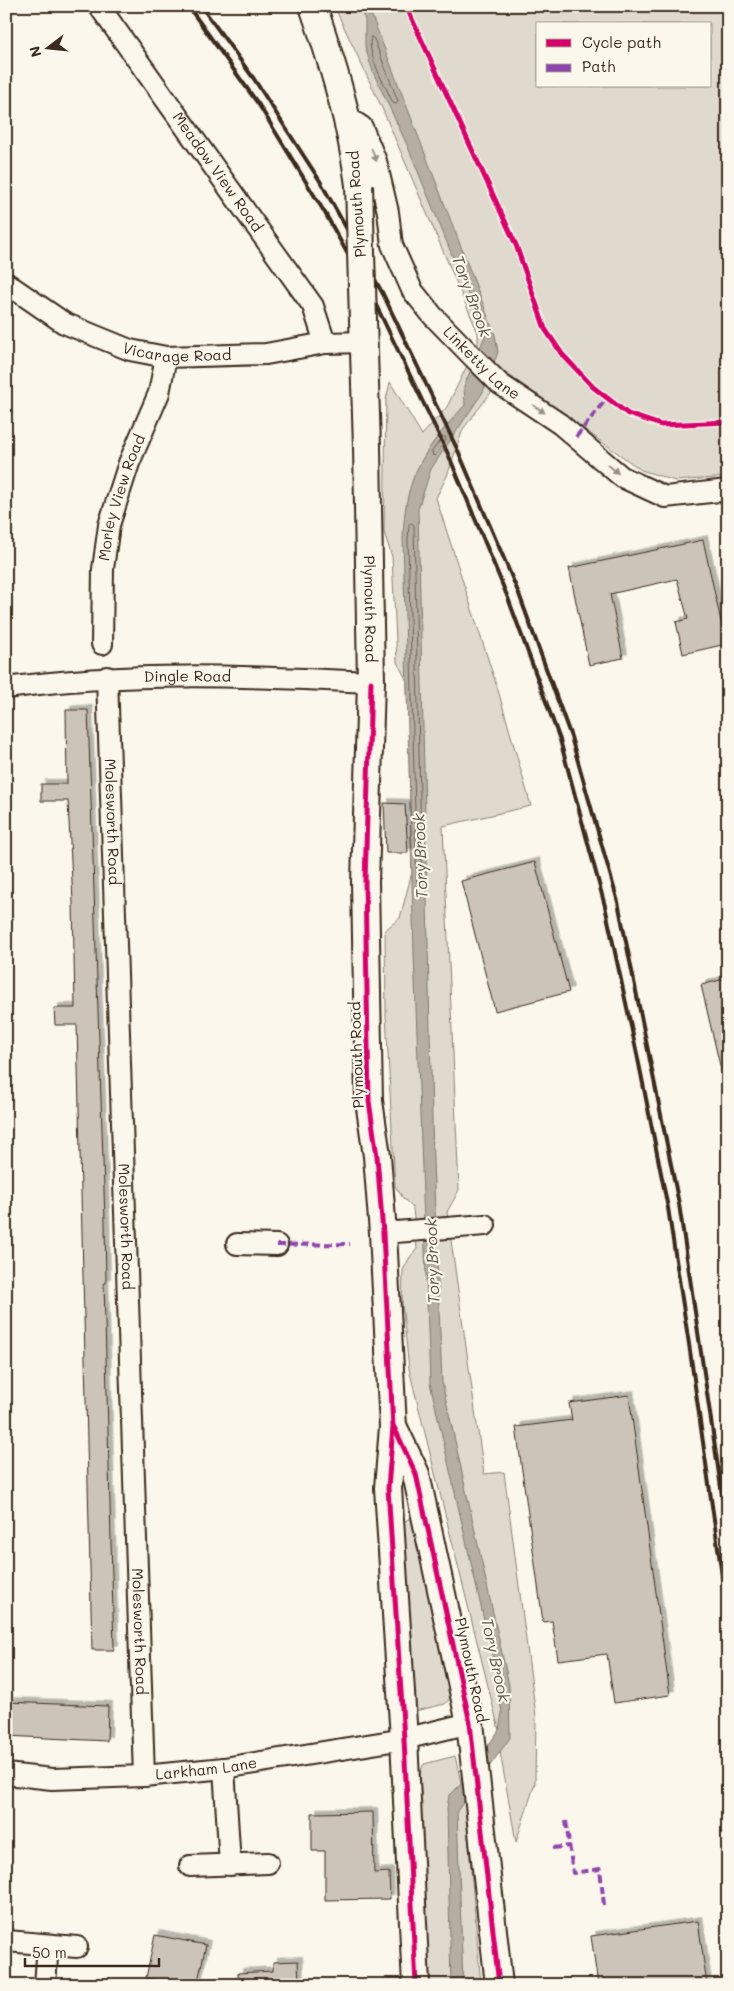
<svg xmlns="http://www.w3.org/2000/svg" width="734" height="1991" viewBox="0 0 734 1991" font-family="Mali,sans-serif">
  <style>
    .green { fill: #dfd9ce; stroke: #8d8276; fill-rule: evenodd }
    .water { fill: #b6aea2; stroke: #85796d }
    .lines { fill: none; stroke-linecap: round; stroke-linejoin: round }
    .shore { stroke: #6c5f53; stroke-width: 1 }
    .building { fill: #ccc4b9; stroke: #3b2a1e; filter: url(#shadow) }
    .minor-casing { stroke: #3b2a1e; stroke-width: 24 }
    .major-casing { stroke: #3b2a1e; stroke-width: 30 }
    .minor { stroke: #fbf7ec; stroke-width: 20 }
    .major { stroke: #fbf7ec; stroke-width: 26 }
    .rail { stroke: #3b2a1e; stroke-width: 4 }
    .major-bridge-casing { stroke: #3b2a1e; stroke-width: 30; stroke-linecap: butt }
    .major-bridge { stroke: #fbf7ec; stroke-width: 26 }
    .quiet { stroke: #8e44ad; stroke-width: 4; stroke-dasharray: 8 4; stroke-linecap: butt }
    .cycleway-casing { stroke: #fbf7ec; stroke-width: 8 }
    .cycleway { stroke: #d6006c; stroke-width: 5 }
    .oneway { fill: #9b9085 }
    .labels { text-anchor: middle; stroke-width: 4.5; stroke-linejoin: round; paint-order: stroke }
    .street-label { font-size: 15px; fill: #3b2a1e; stroke: #fbf7ec }
    .water-label { font-size: 16px; font-style: italic; fill: #605246; stroke: #fbf7ec }
  </style>
  <defs>
    <filter id="shadow"><feDropShadow dx="4.5" dy="-4.5" stdDeviation="0" flood-color="#0004"/></filter>
  </defs>
  <rect width="100%" height="100%" fill="#fbf7ec"/>
  <filter id="ink" filterUnits="userSpaceOnUse"><feTurbulence type="fractalNoise" baseFrequency=".02" numOctaves="2"/><feDisplacementMap in="SourceGraphic" scale="10" xChannelSelector="R" yChannelSelector="G"/><feConvolveMatrix kernelMatrix="1 2 1 2 8 2 1 2 1" color-interpolation-filters="sRGB"/></filter>
  <g filter="url(#ink)">
    <!-- green -->
    <path class="green" d="M334,6H728V477L675,481L641,470L506,373L463,429L447,476L436,498L498,690L531,806L443,826L459,1190L447,1212L484,1474L504,1472L536,1716L535,1783L516,1842L500,1752L499,1730L409,1369L402,1303L403,1270L410,1257L417,1249L413,1208L403,1198L395,1186L386,1016L385,930L400,918L412,872L407,681L397,662L392,557L384,532L386,400L390,382L422,435L447,407L478,343V333L382,108ZM538,24H710V86H538Z
      M412,1517L452,1696L445,1704L415,1711L403,1522Z
      M455,1756L465,1800L481,1985H428L420,1772L424,1764Z"/>
    <!-- water -->
    <path class="water" d="M357,6H368L495,335L498,352L483,392L431,469L418,509L433,1161L442,1382L509,1685L510,1738L457,1811L463,1985H451L447,1808L449,1796L461,1784L499,1730L502,1713L494,1664L430,1383L414,954L403,538C405,475 423,451 465,405L464,386L485,336L408,147L373,72L365,47V19Z"/>
    <g class="lines">
      <!-- shore -->
      <path class="shore" d="M371,37L374,39L398,101L396,104L393,103C387,89 365,51 371,37Z
        M443,437H446V440L436,455L433,456L432,452Z
        M411,523L414,525L422,889L420,891L417,889L408,539L409,525Z"/>
    </g>
    <!-- building -->
    <path class="building" d="M703,540L726,644L683,654L676,622L688,619L677,579L610,594L623,658L589,665L569,568Z
      M66,710H88L105,1220L106,1283H104L114,1650H92L77,1025H55L54,1008H75L73,902L68,801H41V784H67Z
      M384,803L405,804L408,853H386Z
      M535,862L569,992L495,1011L461,881Z
      M728,978V1074H722L701,985Z
      M629,1395L670,1695L614,1703L607,1654L558,1660L552,1621L543,1622L516,1427L572,1420L569,1403Z
      M6,1702L108,1706L107,1741L6,1736Z
      M373,1812L374,1873L389,1872L390,1899L325,1900V1851H312V1813Z
      M698,1921L707,1985H598L591,1936Z
      M155,1935L206,1945L197,1985H180L146,1978Z
      M298,1961L299,1985H238V1973L273,1971V1962Z"/>
    <g class="lines">
      <!-- minor casing -->
      <g class="minor-casing">
        <g id="minor">
          <path id="s1" d="M99,6L313,306L325,343"/>
          <path id="s2" d="M347,117L362,127L376,161L388,212L392,245L412,290L433,316L471,355L500,384L560,424L622,477L665,497L728,490"/>
          <path id="s3" d="M6,283L64,323L130,350L166,357L266,354L325,343L364,342"/>
          <path id="s4" d="M102,644L103,569L109,525L129,463L159,393L166,357"/>
          <path id="s5" d="M107,677L144,1776"/>
          <path id="s6" d="M6,688C127,671 249,676 371,682"/>
          <path d="M383,1233L485,1225"/>
          <path d="M237,1244L277,1245"/>
          <path d="M224,1768L230,1865"/>
          <path id="s7" d="M6,1774L52,1779L144,1776L224,1768L404,1739L470,1723"/>
          <path d="M190,1866L268,1863"/>
          <path d="M7,1941L77,1947"/>
          <path d="M45,1985L48,1945"/>
        </g>
      </g>
      <!-- major casing -->
      <g class="major-casing">
        <g id="major">
          <path d="M313,6C333,65 351,123 359,185"/>
          <path id="s8" d="M363,320L367,447L371,682L365,882L369,1101L377,1156L383,1233L393,1427L388,1488L404,1739L416,1985"/>
          <path d="M394,1428L416,1474L470,1723L499,1985"/>
        </g>
      </g>
      <!-- minor -->
      <use href="#minor" class="minor"/>
      <!-- major -->
      <use href="#major" class="major"/>
      <!-- rail -->
      <path class="rail" d="M188,6L259,105L325,213L377,307L449,456L508,598L560,740L605,906L637,1054L668,1208L689,1344L728,1618
        M201,6L254,79L320,181L383,294L459,453L519,594L571,737L618,902L679,1204L728,1535"/>
      <!-- major-bridge casing -->
      <g class="major-bridge-casing">
        <path id="major-bridge" d="M359,185L363,320"/>
      </g>
      <!-- major-bridge -->
      <use href="#major-bridge" class="major-bridge"/>
      <!-- quiet -->
      <path class="quiet" d="M576,437L607,398
        M277,1245L350,1244
        M566,1821L573,1873L600,1869L604,1905
        M553,1848L570,1846"/>
      <!-- cycleway casing -->
      <g class="cycleway-casing">
        <path id="cycleway" d="M406,6L516,245L545,329L562,354L593,387L628,414L661,425L728,422
          M371,682L365,882L369,1101L377,1156L383,1233L393,1427L388,1488L404,1739L416,1985
          M394,1427L416,1474L470,1723L499,1985"/>
      </g>
      <!-- cycleway -->
      <use href="#cycleway" class="cycleway"/>
    </g>
    <!-- one-way arrows -->
    <defs><path id="oneway-solid" d="M-6-.8H1V-3.2L6.5 0L1 3.2V.8H-6Z" transform="scale(1.25)"/></defs>
    <g class="oneway">
      <use href="#oneway-solid" transform="translate(374 155) rotate(69)"/>
      <use href="#oneway-solid" transform="translate(539 409) rotate(33)"/>
      <use href="#oneway-solid" transform="translate(613 469) rotate(41)"/>
    </g>
  </g>
  <g class="labels">
    <!-- street labels -->
    <g class="street-label">
      <text dy="5" stroke="none"><textPath href="#s1" startOffset="204">Meadow View Road</textPath></text>
      <text transform="translate(357 204) rotate(-94)" y="5">Plymouth Road</text>
      <text dy="5" stroke="none"><textPath href="#s3" startOffset="189">Vicarage Road</textPath></text>
      <text dy="5" stroke="none"><textPath href="#s2" startOffset="291">Linketty Lane</textPath></text>
      <text dy="5" stroke="none"><textPath href="#s4" startOffset="149">Morley View Road</textPath></text>
      <text dy="5" stroke="none"><textPath href="#s8" startOffset="289">Plymouth Road</textPath></text>
      <text dy="5" stroke="none"><textPath href="#s6" startOffset="182">Dingle Road</textPath></text>
      <text dy="5" stroke="none"><textPath href="#s5" startOffset="145">Molesworth Road</textPath></text>
      <text transform="translate(357 1055) rotate(-92)" y="5">Plymouth Road</text>
      <text dy="5" stroke="none"><textPath href="#s5" startOffset="550">Molesworth Road</textPath></text>
      <text dy="5" stroke="none"><textPath href="#s5" startOffset="955">Molesworth Road</textPath></text>
      <text transform="translate(471 1670) rotate(78)" y="5">Plymouth Road</text>
      <text dy="5" stroke="none"><textPath href="#s7" startOffset="201">Larkham Lane</textPath></text>
    </g>
    <!-- water labels -->
    <g class="water-label">
      <text transform="translate(472 296) rotate(70)" y="6">Tory Brook</text>
      <text transform="translate(420 856) rotate(-92)" y="6">Tory Brook</text>
      <text transform="translate(432 1261) rotate(-92)" y="6">Tory Brook</text>
      <text transform="translate(496 1660) rotate(78)" y="6">Tory Brook</text>
    </g>
  </g>
  <!-- margin -->
  <rect width="734" height="1991" fill="none" stroke="#fbf7ec" stroke-width="25"/>
  <rect x="12" y="12" width="709" height="1966" fill="none" stroke="#3b2a1e" stroke-width="2" filter="url(#ink)"/>
  <!-- legend -->
  <rect x="536" y="22" width="175" height="65" fill="#fbf7ec" stroke="#aea59a"/>
  <rect x="546" y="39" width="25" height="8" fill="#d6006c" stroke="#aea59a"/>
  <text x="582" y="48" font-size="15" fill="#3b2a1e">Cycle path</text>
  <rect x="546" y="64" width="25" height="8" fill="#8e44ad" stroke="#aea59a"/>
  <text x="582" y="72" font-size="15" fill="#3b2a1e">Path</text>
  <!-- north arrow -->
  <g transform="translate(48 48) rotate(254)" stroke="#fbf7ec" stroke-width="4" paint-order="stroke">
  <path d="M0-4L9 19L0 12L-9 19Z" fill="#3b2a1e"/>
  <text y="-8" font-size="14" font-weight="bold" text-anchor="middle" fill="#3b2a1e">N</text>
  </g>
  <!-- scale -->
  <path d="M25 1958v8h134v-8" fill="none" stroke="#3b2a1e" stroke-width="2.5"/>
  <text x="32" y="1958" font-size="15" fill="#3b2a1e" stroke="#fbf7ec" stroke-width="4" paint-order="stroke">50 m</text>
</svg>
